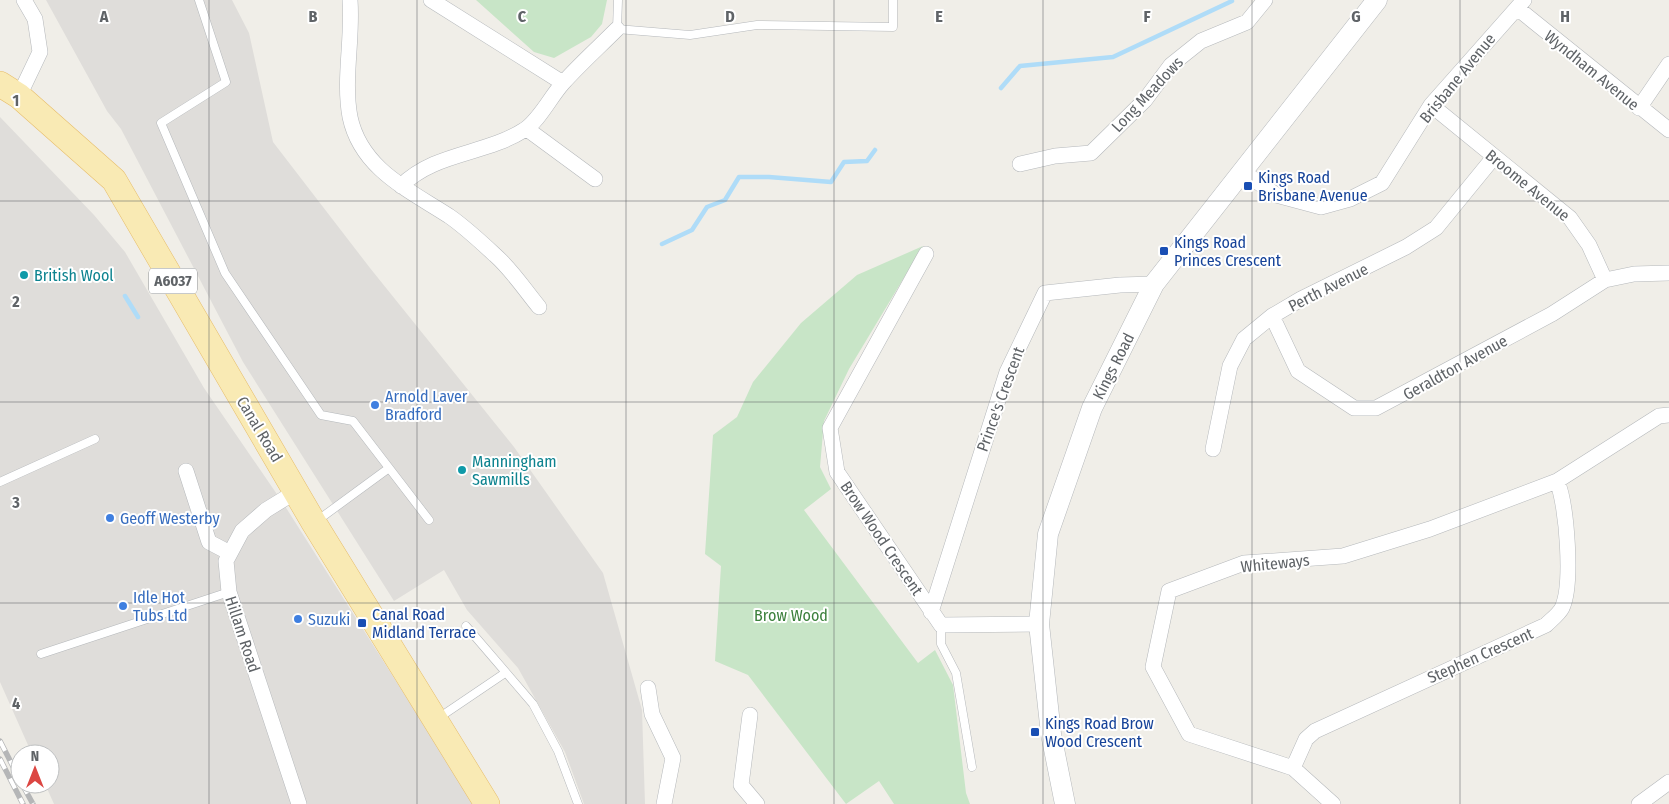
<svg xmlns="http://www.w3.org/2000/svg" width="1669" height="804" viewBox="0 0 1669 804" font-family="'Fira Sans Condensed',sans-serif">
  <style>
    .industrial { fill: #dfddda }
    .green { fill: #c8e5c7 }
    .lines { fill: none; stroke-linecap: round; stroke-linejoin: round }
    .stream { stroke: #afdcf8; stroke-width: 4.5 }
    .service-casing { stroke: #b5b8bb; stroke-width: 9 }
    .minor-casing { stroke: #b5b8bb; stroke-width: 16 }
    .tertiary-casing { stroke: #b5b8bb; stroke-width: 21 }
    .primary-casing { stroke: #e7bd6a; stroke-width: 26 }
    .service { stroke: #fff; stroke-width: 8 }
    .minor { stroke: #fff; stroke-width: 15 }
    .tertiary { stroke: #fff; stroke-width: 20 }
    .primary { stroke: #f9eab4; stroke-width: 25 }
    .rail-casing { stroke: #b5b6b7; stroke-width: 5.5 }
    .rail { stroke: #fff; stroke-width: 4; stroke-dasharray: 11; stroke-linecap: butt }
    .grid { fill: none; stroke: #5f6367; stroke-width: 1; stroke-opacity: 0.55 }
    .transit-dot { fill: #1a4fb4; stroke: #fff; stroke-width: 2 }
    .culture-dot { fill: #0f9aa8; stroke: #fff; stroke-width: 2 }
    .shop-dot { fill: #3f7fe0; stroke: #fff; stroke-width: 2 }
    .labels { text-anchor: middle; stroke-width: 4; stroke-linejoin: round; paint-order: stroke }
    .shield { fill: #fff; stroke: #8f9295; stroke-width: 1 }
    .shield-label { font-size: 15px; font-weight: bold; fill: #5f6367 }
    .street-label { font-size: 16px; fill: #5f6367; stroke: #fff }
    .transit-label { font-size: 16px; fill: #164399; stroke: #fff; text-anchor: start }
    .culture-label { font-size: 16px; fill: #0d838f; stroke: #fff; text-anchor: start }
    .shop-label { font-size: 16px; fill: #366cbe; stroke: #fff; text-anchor: start }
    .park-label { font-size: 16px; fill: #3c803c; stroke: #fff }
    .grid-label { font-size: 16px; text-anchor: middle; font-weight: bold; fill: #5f6367; stroke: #fff; stroke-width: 4; stroke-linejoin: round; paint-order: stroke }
  </style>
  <rect width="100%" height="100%" fill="#f0eee8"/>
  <!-- industrial -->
  <path class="industrial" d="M46,0H232L249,33L273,142L370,268L514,447L603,573L642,710L645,804H584L565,752L518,668L467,610L444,570L394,601L243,362L121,129L107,111Z
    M0,117L94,215L125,252L204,388L283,503L474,804H54L45,784H50V754H32L0,682Z"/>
  <!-- green -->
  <path class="green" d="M476,0H607L602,24L591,37L554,58L534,52Z
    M923,246L849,369L824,421L820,467L831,489L804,510L918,663L935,650L953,685L966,793L970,804H894L879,781L846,804L748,675L715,661L721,566L705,554L713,435L737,417L753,382L801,323L857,275Z"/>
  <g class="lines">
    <!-- stream -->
    <path class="stream" d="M1001,88L1020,66L1113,57L1232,1
      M662,244L692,230L707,207L725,200L739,177H769L831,182L844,162L867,161L875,150
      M125,296L138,317"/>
    <!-- service casing -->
    <g class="service-casing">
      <path id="service" d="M199,0L226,82L161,123L225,273L321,415L353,421L429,520
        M618,0L617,29L690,35L757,25L893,27V0
        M0,482L95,439
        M318,520L389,468
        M941,625V644L956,673L972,767
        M466,626L533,704L558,751L578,804
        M41,654L229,592
        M437,719L505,673"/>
    </g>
    <!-- minor casing -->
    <g class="minor-casing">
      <path id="minor" d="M350,0C353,39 343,79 350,117C361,169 409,190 449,216C465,227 481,242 495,255C512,270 525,290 539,307
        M431,0L563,83
        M1517,8L1669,130
        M19,96L40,52L35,19L24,0
        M1431,105L1570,218L1589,245L1605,280
        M1639,108L1669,64
        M527,129L595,179
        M1020,164L1055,156L1091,153L1145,100L1171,65L1201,41L1247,22L1265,0
        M1242,171L1276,195L1321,207L1350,199L1382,183L1431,105L1524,0
        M401,186C435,152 485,155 524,130C539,121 551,96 563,83C580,64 599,47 617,29
        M926,254L830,428L837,472L941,625L1039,624
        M1272,316L1298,371L1354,408H1376L1552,314L1605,280L1634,274L1669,273
        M1213,449L1230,366L1244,339L1272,316L1301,299L1406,247L1436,228L1494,157
        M186,471L209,542L230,553
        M297,491L266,510L242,531L226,561L229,592L299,804
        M931,612L1007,372L1045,293L1120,285L1154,284
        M648,688L652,714L673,758L664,804
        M750,715L741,785L757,804
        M1293,768L1306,739L1315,731L1546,625C1551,620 1559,614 1562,608C1573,585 1567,505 1557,481
        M1333,804L1293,768L1189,734L1153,667L1169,591L1244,563L1343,556L1430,529L1557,481L1659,416L1669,415
        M1639,804L1669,782"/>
    </g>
    <!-- tertiary casing -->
    <g class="tertiary-casing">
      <path id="tertiary" d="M1065,804L1051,734L1039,624L1048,534L1092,408L1154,284L1377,0"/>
    </g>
    <!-- primary casing -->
    <g class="primary-casing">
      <path id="primary" d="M0,84L19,96L114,180L314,523L487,804"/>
    </g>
    <!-- service -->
    <use href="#service" class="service"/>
    <!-- minor -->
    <use href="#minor" class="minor"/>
    <!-- tertiary -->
    <use href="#tertiary" class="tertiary"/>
    <!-- primary -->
    <use href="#primary" class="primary"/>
    <!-- rail casing -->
    <g class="rail-casing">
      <path id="rail" d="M0,741L20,780
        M0,759L23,804
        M22,784L33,804"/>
    </g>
    <!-- rail -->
    <use href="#rail" class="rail"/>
  </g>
  <!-- grid -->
  <path class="grid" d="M209,0V804M417,0V804M626,0V804M834,0V804M1043,0V804M1252,0V804M1460,0V804M0,201H1669M0,402H1669M0,603H1669"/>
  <!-- markers -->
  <g class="transit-dot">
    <rect x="1243" y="181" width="10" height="10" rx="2.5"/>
    <rect x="1159" y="246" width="10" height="10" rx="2.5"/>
    <rect x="357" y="618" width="10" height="10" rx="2.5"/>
    <rect x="1030" y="727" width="10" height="10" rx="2.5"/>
  </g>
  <g class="culture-dot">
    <circle cx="24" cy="275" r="5"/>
    <circle cx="462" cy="470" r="5"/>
  </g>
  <g class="shop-dot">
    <circle cx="375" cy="405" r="5"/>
    <circle cx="110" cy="518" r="5"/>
    <circle cx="123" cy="606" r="5"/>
    <circle cx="298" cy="619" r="5"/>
  </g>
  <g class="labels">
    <!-- shield labels -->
    <rect class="shield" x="149" y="268.5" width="48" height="25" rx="4"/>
    <g class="shield-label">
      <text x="173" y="286">A6037</text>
    </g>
    <!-- street labels -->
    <g class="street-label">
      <text transform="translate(1592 70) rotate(39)" y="6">Wyndham Avenue</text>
      <text transform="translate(1457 78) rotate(-51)" y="6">Brisbane Avenue</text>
      <text transform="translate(1147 94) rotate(-47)" y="6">Long Meadows</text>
      <text transform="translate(1528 185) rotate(39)" y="6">Broome Avenue</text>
      <text transform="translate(1328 287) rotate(-27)" y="6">Perth Avenue</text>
      <text transform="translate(1113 366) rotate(-63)" y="6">Kings Road</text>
      <text transform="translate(1455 367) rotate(-29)" y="6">Geraldton Avenue</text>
      <text transform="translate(1000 399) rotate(-70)" y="6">Prince's Crescent</text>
      <text transform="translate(260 429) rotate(59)" y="6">Canal Road</text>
      <text transform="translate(882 538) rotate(56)" y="6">Brow Wood Crescent</text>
      <text transform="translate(1275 563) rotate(-6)" y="6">Whiteways</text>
      <text transform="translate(243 634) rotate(72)" y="6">Hillam Road</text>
      <text transform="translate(1480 655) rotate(-24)" y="6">Stephen Crescent</text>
    </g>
    <!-- transit labels -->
    <g class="transit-label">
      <text x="1258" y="183">Kings Road<tspan x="1258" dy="18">Brisbane Avenue</tspan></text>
      <text x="1174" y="248">Kings Road<tspan x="1174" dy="18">Princes Crescent</tspan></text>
      <text x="372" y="620">Canal Road<tspan x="372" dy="18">Midland Terrace</tspan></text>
      <text x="1045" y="729">Kings Road Brow<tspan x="1045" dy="18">Wood Crescent</tspan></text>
    </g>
    <!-- culture labels -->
    <g class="culture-label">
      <text x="34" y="281">British Wool</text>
      <text x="472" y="467">Manningham<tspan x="472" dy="18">Sawmills</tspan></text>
    </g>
    <!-- shop labels -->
    <g class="shop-label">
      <text x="385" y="402">Arnold Laver<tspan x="385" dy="18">Bradford</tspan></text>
      <text x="120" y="524">Geoff Westerby</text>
      <text x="133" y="603">Idle Hot<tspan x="133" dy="18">Tubs Ltd</tspan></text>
      <text x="308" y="625">Suzuki</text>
    </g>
    <!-- park labels -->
    <g class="park-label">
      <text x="791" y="621">Brow Wood</text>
    </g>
  </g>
  <g class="grid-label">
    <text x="104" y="22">A</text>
    <text x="313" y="22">B</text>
    <text x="522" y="22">C</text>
    <text x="730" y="22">D</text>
    <text x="939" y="22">E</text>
    <text x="1147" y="22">F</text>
    <text x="1356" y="22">G</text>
    <text x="1565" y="22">H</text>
    <text x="16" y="106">1</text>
    <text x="16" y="307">2</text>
    <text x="16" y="508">3</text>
    <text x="16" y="709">4</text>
  </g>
  <!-- north arrow -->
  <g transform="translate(35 769)"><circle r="24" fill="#ffffff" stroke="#bfc1c2"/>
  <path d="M0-4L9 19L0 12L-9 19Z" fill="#dc4642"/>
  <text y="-8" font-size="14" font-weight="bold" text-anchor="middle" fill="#5f6367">N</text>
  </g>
</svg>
